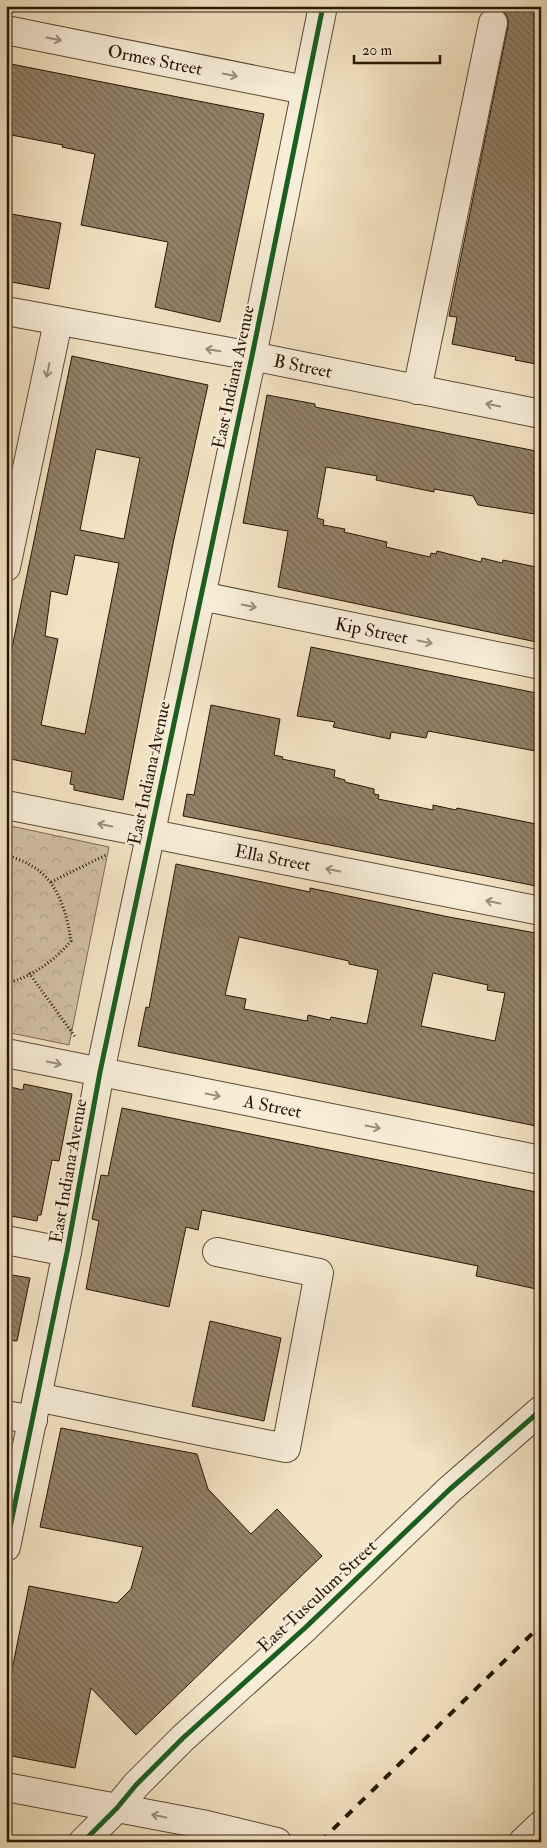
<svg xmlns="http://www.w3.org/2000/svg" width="547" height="1848" viewBox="0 0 547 1848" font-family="'IM FELL Double Pica',serif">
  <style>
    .park { fill: url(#park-crowns); stroke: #7c6c54 }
    .building { fill: url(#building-back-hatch); stroke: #281705; fill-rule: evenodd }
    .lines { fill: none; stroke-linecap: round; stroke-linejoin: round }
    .minor-casing { stroke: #5b4a35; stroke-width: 30 }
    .path { stroke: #281705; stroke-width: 3; stroke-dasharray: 1 2.5; stroke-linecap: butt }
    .minor { stroke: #f7edd9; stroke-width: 28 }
    .rail { stroke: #281705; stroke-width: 4; stroke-dasharray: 9 9; stroke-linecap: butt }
    .cycleway-casing { stroke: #f7edd9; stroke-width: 8 }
    .cycleway { stroke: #1b5e20; stroke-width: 5 }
    .oneway { stroke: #9a8d7a }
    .labels { text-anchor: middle; stroke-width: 4.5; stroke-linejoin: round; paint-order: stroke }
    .street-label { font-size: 18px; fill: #281705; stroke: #f7edd9 }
  </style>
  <defs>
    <pattern id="park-crowns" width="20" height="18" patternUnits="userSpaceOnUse" patternTransform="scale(1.25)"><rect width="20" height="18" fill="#d0c1a4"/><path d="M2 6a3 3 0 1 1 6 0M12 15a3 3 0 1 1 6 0" fill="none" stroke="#b3a58c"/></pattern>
    <pattern id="building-back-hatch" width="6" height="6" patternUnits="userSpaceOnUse" patternTransform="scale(1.25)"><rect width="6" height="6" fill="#928268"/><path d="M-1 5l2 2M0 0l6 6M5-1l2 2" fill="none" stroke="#776954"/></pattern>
  </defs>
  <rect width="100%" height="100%" fill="#f3e4c4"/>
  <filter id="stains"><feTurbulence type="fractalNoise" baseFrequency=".004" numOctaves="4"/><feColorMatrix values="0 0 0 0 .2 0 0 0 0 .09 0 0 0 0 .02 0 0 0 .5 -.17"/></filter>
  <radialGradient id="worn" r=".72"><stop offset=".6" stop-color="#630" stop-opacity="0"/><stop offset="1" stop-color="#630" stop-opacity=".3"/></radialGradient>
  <!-- park -->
  <path class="park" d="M6,825L109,847L69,1045L6,1032Z"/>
  <!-- building -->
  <path class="building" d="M498,6H541V365L515,360L516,357L452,344L457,317L449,316L508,26V18L504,12L497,8Z
    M6,63L264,114L220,322L155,307L168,242L81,225L95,154L62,147L63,145L6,134Z
    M6,213L61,223L49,289L6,281Z
    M72,356L208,385L174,539L123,800L74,790V785L70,784L72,772L6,758V677ZM96,449L140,458L124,539L80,530ZM75,555L119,563L85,734L41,725L58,639L45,636L51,591L67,595Z
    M267,395L315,404V407L345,413L541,452V515L478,505L473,496L434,489V492L376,480L377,476L326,467L317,518L324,520L323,525L345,529L344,532L387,542L386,547L430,557L431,553L436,554L437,551L481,562L482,558L502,563L503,560L541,568V643L278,587L288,531L243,523Z
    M311,647L541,694V752L428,731L426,738L391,732L390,739L333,727L335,722L297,716Z
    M211,705L280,719L274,755L283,757L282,759L335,770L334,777L345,780V782L374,789V794L379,795L378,799L433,810V805L456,810L457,808L541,825V887L183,816L187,794L194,795Z
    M176,864L310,892V888L449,917L541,934V1127L138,1046L146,1007L149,1008ZM239,937L349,961V964L378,970L367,1024L331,1017L330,1020L308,1015L307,1021L244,1009L246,999L225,995ZM433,973L488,985L487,990L505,993L495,1041L421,1026Z
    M24,1084L72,1094L59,1161L52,1160L41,1215H38L37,1221L6,1215V1086L23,1090Z
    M122,1108L541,1193V1290L476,1276L478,1266L202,1210L198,1230L186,1227L169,1307L86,1289L99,1221L92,1219L101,1175L108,1176Z
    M6,1274L30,1278L17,1341L6,1340Z
    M210,1321L281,1338L264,1421L192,1406Z
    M61,1428L197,1454L208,1489L251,1534L277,1509L322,1556L136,1735L91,1688L75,1768L6,1755V1699L29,1586L117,1603L131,1589L143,1547L40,1527Z"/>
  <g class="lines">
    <!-- minor casing -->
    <g class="minor-casing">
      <g id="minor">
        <path id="s1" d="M6,30L305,90"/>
        <path id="s2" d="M6,311L252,356L541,414"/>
        <path d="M417,390L493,23"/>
        <path d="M6,567L58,322"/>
        <path id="s3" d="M201,596L541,665"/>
        <path id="s4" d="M6,805L541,911"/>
        <path id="s5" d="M6,1053L541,1160"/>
        <path d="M6,1240L67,1252"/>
        <path d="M37,1397L210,1433L286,1448L319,1273L217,1252"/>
        <path d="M6,1415L33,1420"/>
        <path d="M6,1547L67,1252L100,1072L252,356L323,6"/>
        <path d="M6,1787L207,1825L277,1842"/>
        <path d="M83,1842L117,1808L136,1785L183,1738L306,1627L449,1490L541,1410"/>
        <path d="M523,1842L541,1825"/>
      </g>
    </g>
    <!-- path -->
    <path class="path" d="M6,855C15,858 24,861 32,866C58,881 67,913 71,941C55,960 31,978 6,983
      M51,882L106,855
      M29,973L76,1038"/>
    <!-- minor -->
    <use href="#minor" class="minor"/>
    <!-- rail -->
    <path class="rail" d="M320,1842L541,1625"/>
    <!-- cycleway casing -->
    <g class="cycleway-casing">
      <path id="cycleway" d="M6,1547L67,1252L100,1072L252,356L323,6
        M83,1842L117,1808L136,1785L183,1738L306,1627L449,1490L541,1410"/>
    </g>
    <!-- cycleway -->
    <use href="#cycleway" class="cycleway"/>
  </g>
  <!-- one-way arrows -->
  <defs><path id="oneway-shaft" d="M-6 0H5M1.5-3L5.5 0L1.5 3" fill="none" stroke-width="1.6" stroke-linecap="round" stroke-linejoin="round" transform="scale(1.25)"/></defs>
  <g class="oneway">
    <use href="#oneway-shaft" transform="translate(54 39) rotate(11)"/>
    <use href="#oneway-shaft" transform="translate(230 75) rotate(11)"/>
    <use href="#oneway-shaft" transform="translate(213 350) rotate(-170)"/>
    <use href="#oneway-shaft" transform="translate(48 370) rotate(102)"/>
    <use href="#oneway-shaft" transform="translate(493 405) rotate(-169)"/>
    <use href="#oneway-shaft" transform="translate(249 606) rotate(11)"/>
    <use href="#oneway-shaft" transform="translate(425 642) rotate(11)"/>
    <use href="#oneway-shaft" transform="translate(105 825) rotate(-168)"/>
    <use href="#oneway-shaft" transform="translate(333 870) rotate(-169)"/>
    <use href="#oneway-shaft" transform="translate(493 902) rotate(-169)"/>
    <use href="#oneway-shaft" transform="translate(54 1063) rotate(12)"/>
    <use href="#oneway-shaft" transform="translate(213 1095) rotate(11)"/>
    <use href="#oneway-shaft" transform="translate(373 1127) rotate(11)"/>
    <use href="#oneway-shaft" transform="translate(159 1816) rotate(-169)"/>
  </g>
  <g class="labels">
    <!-- street labels -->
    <g class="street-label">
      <text dy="6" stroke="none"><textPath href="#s1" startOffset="152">Ormes Street</textPath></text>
      <text dy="6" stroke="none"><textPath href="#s2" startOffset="302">B Street</textPath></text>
      <text transform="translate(233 377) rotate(-78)" y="6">East Indiana Avenue</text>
      <text dy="6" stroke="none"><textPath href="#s3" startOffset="174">Kip Street</textPath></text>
      <text transform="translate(149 773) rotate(-78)" y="6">East Indiana Avenue</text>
      <text dy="6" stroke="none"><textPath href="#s4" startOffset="272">Ella Street</textPath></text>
      <text dy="6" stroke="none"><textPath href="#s5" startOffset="272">A Street</textPath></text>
      <text transform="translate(68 1171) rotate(-80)" y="6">East Indiana Avenue</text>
      <text transform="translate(317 1596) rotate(-43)" y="6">East Tusculum Street</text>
    </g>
  </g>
  <!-- margin -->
  <rect width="547" height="1848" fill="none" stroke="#f3e4c4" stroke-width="25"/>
  <rect x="8" y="8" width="532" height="1833" fill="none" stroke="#281705" stroke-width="2.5"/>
  <rect x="12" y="12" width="522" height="1823" fill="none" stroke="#281705"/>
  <!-- scale -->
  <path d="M354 55v8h86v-8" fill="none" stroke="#281705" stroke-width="2.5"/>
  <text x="362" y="55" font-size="15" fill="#281705" stroke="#f7edd9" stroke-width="4" paint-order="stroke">20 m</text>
  <rect width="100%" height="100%" filter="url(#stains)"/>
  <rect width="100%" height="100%" fill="url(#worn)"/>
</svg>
